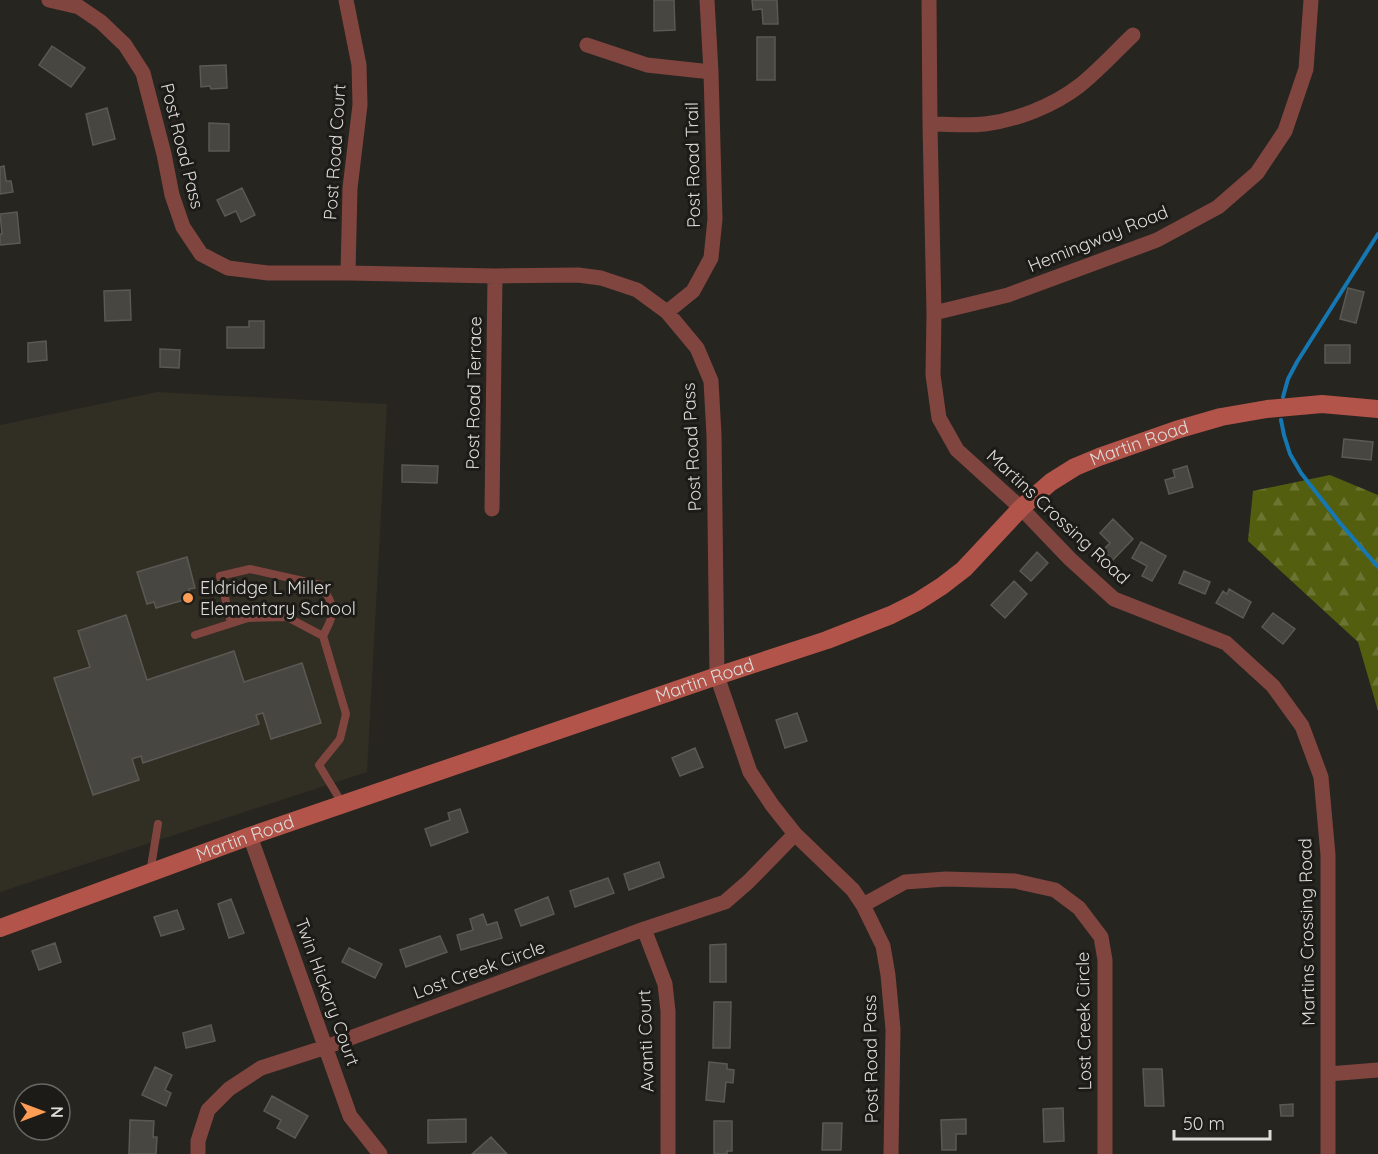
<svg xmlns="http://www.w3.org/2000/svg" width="1378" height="1154" viewBox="0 0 1378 1154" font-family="Quicksand,sans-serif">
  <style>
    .built { fill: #312e24 }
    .forest { fill: url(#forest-firs) }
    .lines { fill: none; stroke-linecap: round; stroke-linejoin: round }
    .stream { stroke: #1678b2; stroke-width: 4 }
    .building { fill: #474641; stroke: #5a5954; stroke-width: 1.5 }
    .lane { stroke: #80453e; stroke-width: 8 }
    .street { stroke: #80453e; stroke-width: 15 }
    .secondary { stroke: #b2544a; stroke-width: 18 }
    .poi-dot { fill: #fd9c55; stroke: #1c1b17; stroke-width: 2 }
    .labels { text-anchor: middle; stroke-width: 6; stroke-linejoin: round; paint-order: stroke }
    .street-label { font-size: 18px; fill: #dddcd9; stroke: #1c1b17 }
    .poi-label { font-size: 18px; fill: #dddcd9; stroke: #1c1b17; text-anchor: start }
  </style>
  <defs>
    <pattern id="forest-firs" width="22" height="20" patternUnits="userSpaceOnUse" patternTransform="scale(1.5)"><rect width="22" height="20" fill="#535e0f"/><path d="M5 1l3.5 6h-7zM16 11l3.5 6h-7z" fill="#6b7431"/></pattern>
  </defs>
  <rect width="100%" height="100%" fill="#262520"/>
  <!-- built -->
  <path class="built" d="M157,392L387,404L367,772L0,892V425Z"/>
  <!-- forest -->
  <path class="forest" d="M1330,475L1378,495V711L1358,642L1248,541L1253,491Z"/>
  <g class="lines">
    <!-- stream -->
    <path class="stream" d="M1283,397L1288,379L1297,362L1378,234
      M1281,420L1284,435L1290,454L1301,473L1340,523L1378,567"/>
  </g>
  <!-- building -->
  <path class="building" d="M654,0H674L675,30L654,31Z
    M752,0H777L778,24H763L762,9L753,10Z
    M757,37H775V80H757Z
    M52,46L85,68L71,87L39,65Z
    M226,65L227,88L211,89L210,86L201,87L200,66Z
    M107,108L115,139L93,145L86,114Z
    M209,123L229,124V151H209Z
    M4,166L6,181H11L13,192L0,194V167Z
    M242,188L255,215L241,222L236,211L225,216L217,200Z
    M17,212L20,243L0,245V234H2L0,214Z
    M1348,288L1364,292L1356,323L1340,319Z
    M130,290L131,320L105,321L104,291Z
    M249,321H264V348H227V327H249Z
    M46,341L47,360L28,362V343Z
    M1325,345H1350V363H1325Z
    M160,349L180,350L179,368L160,367Z
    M1344,439L1373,442L1371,460L1342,457Z
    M402,465L438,466L437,483L402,482Z
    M1187,466L1193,487L1169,494L1165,480L1175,477L1173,470Z
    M1113,519L1133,539L1112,561L1102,551L1110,543L1100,533Z
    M1141,542L1166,556L1152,581L1142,576L1147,566L1132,558Z
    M1037,552L1048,563L1031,581L1020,571Z
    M187,557L195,588L189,589L191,598L156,608L154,602L147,604L137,572Z
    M1184,571L1210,582L1205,594L1179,583Z
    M1014,581L1027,594L1005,618L991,605Z
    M1229,589L1251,602L1243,618L1216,603L1223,591L1227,594Z
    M1273,613L1295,629L1283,644L1262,627Z
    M126,615L147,680L234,651L244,682L302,663L321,723L271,739L263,713L256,715L259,724L143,763L141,756L132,759L139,780L93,795L54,678L90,667L78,631Z
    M797,713L807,741L785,748L776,720Z
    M695,748L703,767L680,776L672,758Z
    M460,809L468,832L431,846L425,829L450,820L448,813Z
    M659,862L664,877L629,890L624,874Z
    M608,878L614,893L575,907L570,891Z
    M548,897L554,914L521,926L515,910Z
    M231,899L244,933L229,938L218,904Z
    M177,910L184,929L161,936L154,917Z
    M483,914L487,925L497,922L502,938L461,950L457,935L473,930L470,919Z
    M440,936L447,952L406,967L400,950Z
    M55,943L61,962L39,970L32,951Z
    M726,944V982H710V945Z
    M349,948L382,964L375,978L342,962Z
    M714,1002H731L730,1048H713Z
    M211,1025L215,1041L186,1048L183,1033Z
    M709,1062L727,1064V1069L734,1070L733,1083L726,1082L724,1102L706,1100Z
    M155,1067L172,1075L165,1090L171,1093L166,1106L142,1095Z
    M1143,1069H1162L1164,1106H1145Z
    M272,1096L308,1116L295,1138L277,1128L281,1120L264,1111Z
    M1293,1104V1116H1281L1280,1105Z
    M1063,1108L1064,1141L1044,1142L1043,1109Z
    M466,1119V1142L428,1143V1120Z
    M966,1119V1134H956V1150H942L941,1120Z
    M130,1120L154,1121L153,1137H157L156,1154H129Z
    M714,1121H732V1151H727V1154H714Z
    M823,1123H842L841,1150H822Z
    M491,1137L507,1154H472Z"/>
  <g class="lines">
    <!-- lane -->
    <path class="lane" d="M231,623L220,576L250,569L321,585C336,609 336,610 323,636
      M195,635L248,618L287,617L323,636L346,714L340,739L319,765L342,803
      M150,873L158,824"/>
    <!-- street -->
    <path class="street" d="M49,0L79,7L101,22L125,45L143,73L164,154L172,195L183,227L201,254L228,268L268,273H348L495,276L578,275L601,278L637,290L667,312L697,348L711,381L714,435L717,676L750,772L772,805L795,834L853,890L863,905L883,946L888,975L893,1029L891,1154
      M346,0L359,65L360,105L350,188L348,273
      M929,0L930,124L934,313L933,375L939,418L957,450L1021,508L1070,559L1114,599L1226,643L1273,686L1302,726L1321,777L1328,855V1154
      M587,45L647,65L711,72
      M930,124C948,124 967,126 985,124C1017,120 1053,106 1079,86C1098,71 1115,52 1133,35
      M667,312L693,291L711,258L715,219L711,72L707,0
      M934,313L1008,295L1157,240L1218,207L1257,173L1285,131L1306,69L1311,0
      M492,509L495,276
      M250,836L350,1116L380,1154
      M863,905L905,882L946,879L1015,881L1055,890L1079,908L1101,937L1105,960V1154
      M644,929L665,984L668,1011V1154
      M1328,1074L1378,1070
      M198,1154V1141L208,1110L229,1089L261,1068L326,1047L644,929L725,902L748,882L795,834"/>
    <!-- secondary -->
    <path class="secondary" id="s1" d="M0,928L250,836L717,676L827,640L891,615L917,602L942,586L964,569L1021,508L1051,482L1075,467L1099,457L1176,430L1221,417L1267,409L1322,404L1378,409"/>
  </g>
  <!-- markers -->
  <circle class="poi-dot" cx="188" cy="598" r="6"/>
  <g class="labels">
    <!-- street labels -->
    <g class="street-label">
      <text transform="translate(182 146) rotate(76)" y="6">Post Road Pass</text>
      <text transform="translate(335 152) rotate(-86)" y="6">Post Road Court</text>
      <text transform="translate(693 165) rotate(-91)" y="6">Post Road Trail</text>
      <text transform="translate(1098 239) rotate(-22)" y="6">Hemingway Road</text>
      <text transform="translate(474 393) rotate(-89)" y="6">Post Road Terrace</text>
      <text dy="6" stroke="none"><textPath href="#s1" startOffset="1251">Martin Road</textPath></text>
      <text transform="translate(692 447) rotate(-93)" y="6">Post Road Pass</text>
      <text transform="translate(1058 517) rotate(43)" y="6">Martins Crossing Road</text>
      <text dy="6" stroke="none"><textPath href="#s1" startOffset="747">Martin Road</textPath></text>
      <text dy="6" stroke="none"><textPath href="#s1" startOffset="261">Martin Road</textPath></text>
      <text transform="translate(1307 932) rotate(-91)" y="6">Martins Crossing Road</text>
      <text transform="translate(479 970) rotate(-20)" y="6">Lost Creek Circle</text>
      <text transform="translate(327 992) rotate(70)" y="6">Twin Hickory Court</text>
      <text transform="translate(1084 1021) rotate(-91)" y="6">Lost Creek Circle</text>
      <text transform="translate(646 1041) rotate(-92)" y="6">Avanti Court</text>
      <text transform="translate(871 1059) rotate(-91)" y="6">Post Road Pass</text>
    </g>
    <!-- poi labels -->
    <g class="poi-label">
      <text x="200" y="594">Eldridge L Miller<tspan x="200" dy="21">Elementary School</tspan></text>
    </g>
  </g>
  <!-- north arrow -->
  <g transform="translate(42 1112) rotate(90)"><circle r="28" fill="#1c1b17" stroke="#696865" stroke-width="1.5"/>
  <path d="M0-4.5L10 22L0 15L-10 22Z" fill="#fd9c55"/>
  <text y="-9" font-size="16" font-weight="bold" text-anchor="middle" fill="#dddcd9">N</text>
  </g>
  <!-- scale -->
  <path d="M1174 1130v9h96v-9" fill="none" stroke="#dddcd9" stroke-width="3"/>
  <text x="1183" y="1130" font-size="18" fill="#dddcd9" stroke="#1c1b17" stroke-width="4.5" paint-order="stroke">50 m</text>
</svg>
